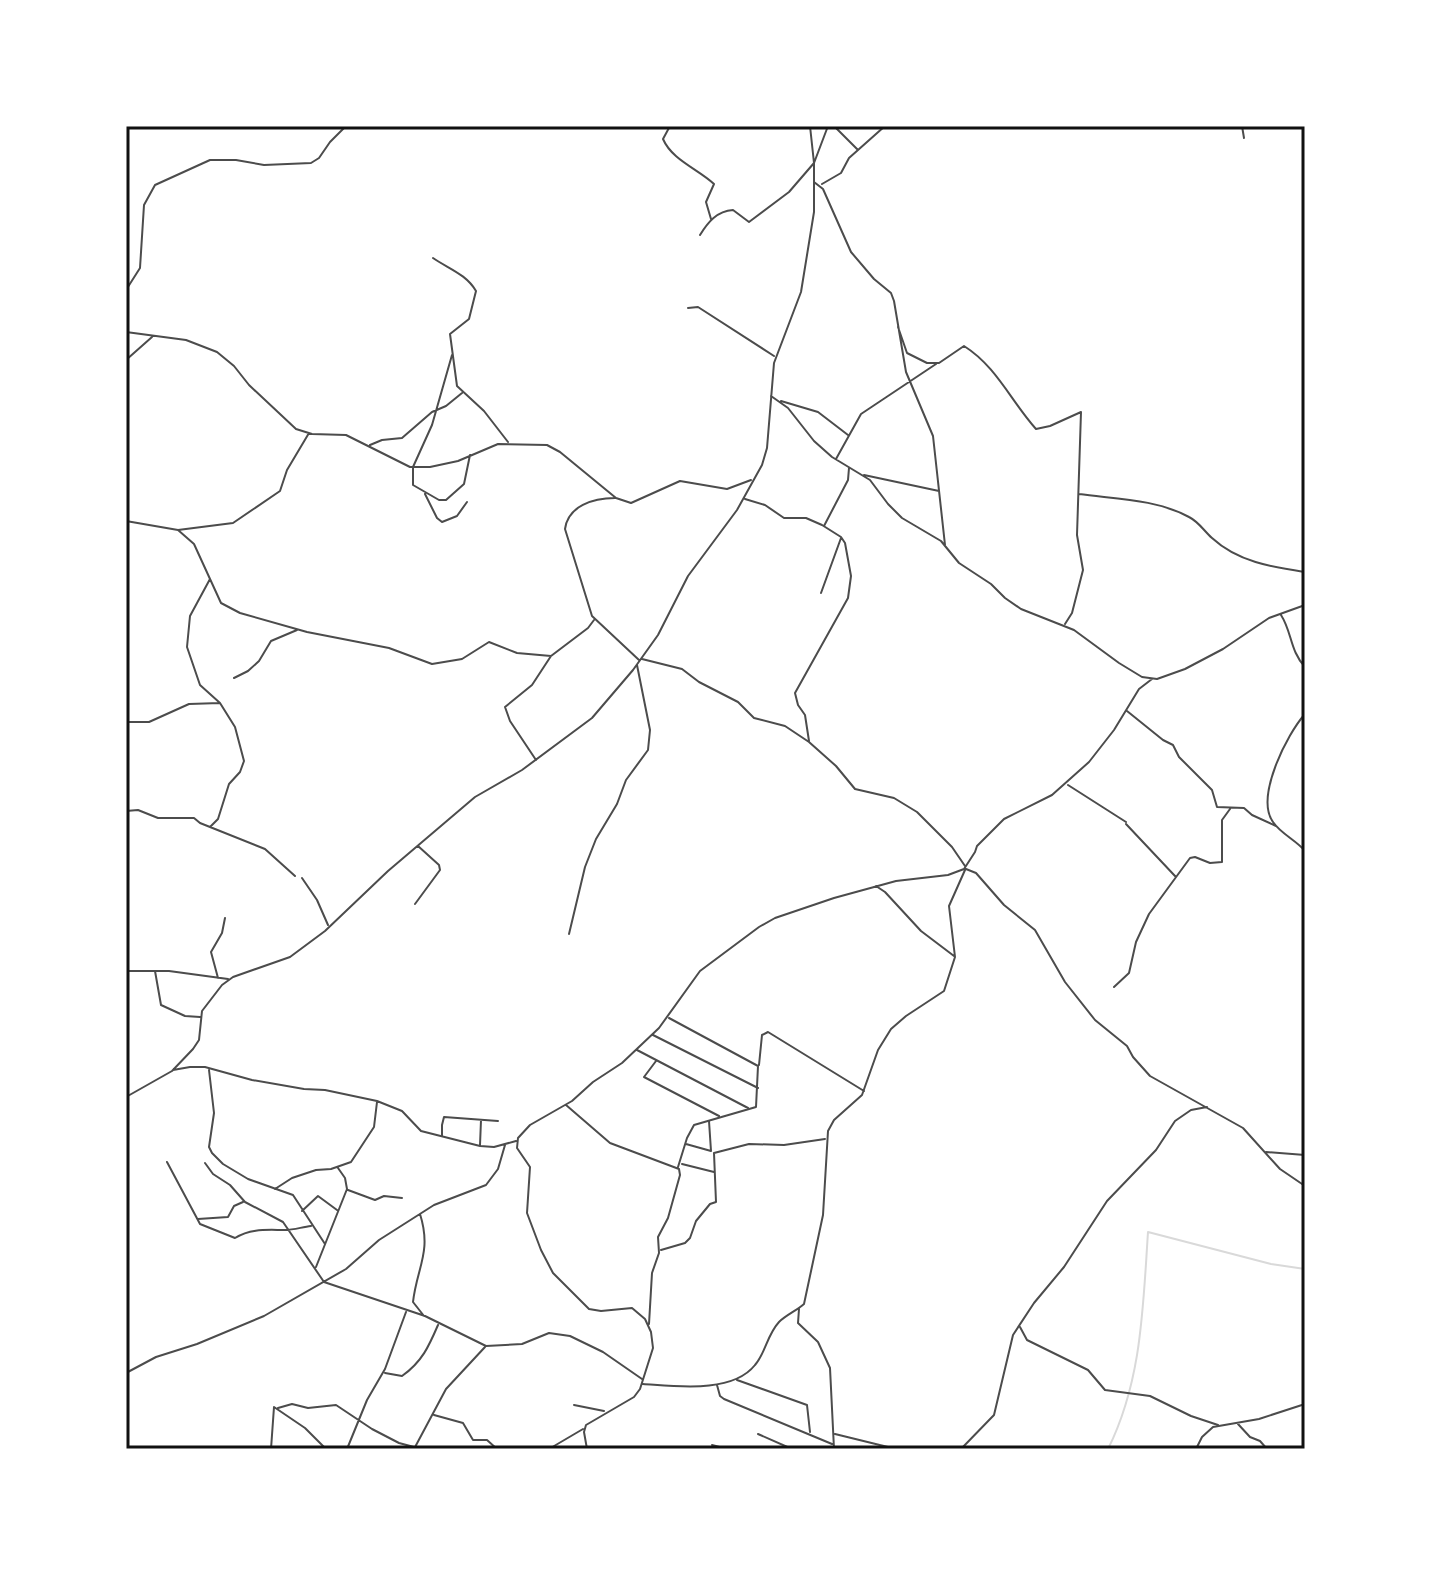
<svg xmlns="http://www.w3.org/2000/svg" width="1431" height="1575" font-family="Barlow,sans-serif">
<rect width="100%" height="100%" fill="#fff"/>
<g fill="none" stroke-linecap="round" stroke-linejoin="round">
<path stroke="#d9d9d9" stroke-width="2" d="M1108,1449C1142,1381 1143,1306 1148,1232L1271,1264L1305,1269"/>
<path stroke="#4c4c4c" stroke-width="2" d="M670,126L663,139C672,160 698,169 714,184L706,202L711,219
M834,126L857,149
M1242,126L1244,138
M814,182L823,189L851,252L874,279L891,293L894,301L906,372L933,436L945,545
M822,184L841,173L849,158L885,126
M700,235C708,222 717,211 733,210L749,222L789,192L814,163L810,126
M433,258C449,269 466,274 476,291L469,319L450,334L457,386L484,411L508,442
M126,290L140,268L144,205L155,185L210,160H236L264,165L311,163L319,158L330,142L346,126
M688,308L698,307L774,356
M898,327L907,353L927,363H939L964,346C996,366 1011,401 1036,429L1050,426L1081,412L1077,535L1083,570L1072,613L1065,624
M126,332L186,340L217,352L234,366L249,385L296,429L312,434L346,435L410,467H430L458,461L498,444L547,445L560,452L616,498L631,503L680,481L727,489L751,480
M452,355L432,425L413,467V485L439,500H446L464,484L470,455
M126,360L152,337
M771,396L788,408L814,441L832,457L870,480L888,504L902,518L941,541L959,563L991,584L1005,598L1021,609L1074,630L1119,663L1142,677L1157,679L1185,669L1223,649L1269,618L1305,605
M781,401L818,412L848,435
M370,445L382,440L402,438L432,412L446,406L462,393
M836,459L861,414L936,364
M864,475L939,491
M425,494L437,518L442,522L457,516L467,502
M1079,494C1115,499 1156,499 1189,517C1199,522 1204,531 1212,538C1238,562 1272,567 1305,572
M615,498C593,498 568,506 565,529L592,616L639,660
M745,499L765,505L784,518H806L822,525L841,537L845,543L851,576L848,598L795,693L798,705L805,715L809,741
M126,521L178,530L233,523L280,491L287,470L309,433
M824,526L848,480L849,468
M178,530L194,544L221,603L240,613L307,632L389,648L432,664L462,659L489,642L517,653L551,656
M821,593L841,538
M1281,615C1292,632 1290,651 1305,667
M642,659L682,669L699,682L738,702L754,718L785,726L809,742L836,766L855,789L894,798L917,812L952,847L965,866
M234,678L248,671L259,661L271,641L297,630
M1127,711L1163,740L1173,745L1179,757L1212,790L1217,807L1244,808L1252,815L1276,826
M1305,714C1287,734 1255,797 1273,822C1281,834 1296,840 1305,851
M126,722H149L189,704L220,703
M536,760L510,721L505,707L532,685L551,656L588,628L594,620
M1068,785L1126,822
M126,811L138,810L158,818H194L200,823L265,849L295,876
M1126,824L1175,876
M210,827L218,819L229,784L240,772L244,761L235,727L220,703L200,685L187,647L190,616L210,579
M966,869L976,873L1004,905L1035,930L1065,982L1095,1020L1127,1046L1133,1057L1150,1076L1243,1128L1280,1169L1305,1186
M302,878L317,900L328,925
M876,886L885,892L921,931L954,956
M415,904L440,870L439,865L418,846
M569,934L585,867L596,839L617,804L626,780L648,750L650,730L637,665
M126,971H169L228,979
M155,971L161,1005L185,1016L200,1017
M218,978L211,952L222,933L225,918
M1114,987L1129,973L1136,942L1149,914L1190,858L1195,857L1210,863L1222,862V820L1230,809
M669,1018L758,1066L756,1107L694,1125L687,1138L678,1167
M653,1035L758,1088
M637,1050L748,1108
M656,1061L644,1077L719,1116
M759,1065L762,1035L768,1032L864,1091
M173,1070L190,1067H205L252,1080L304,1089L325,1090L377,1101L402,1111L421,1131L480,1146L494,1147L516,1141
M209,1070L214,1113L209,1147L212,1153L223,1164L248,1179L293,1195L325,1244
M126,1097L172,1071L193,1049L199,1040L202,1011L222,985L233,977L290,957L325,931L388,871L475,797L522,770L592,718L633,670L658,635L688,576L737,510L762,465L767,448L774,363L801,292L814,212V163L828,126
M566,1105L610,1143L679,1169L680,1175L668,1218L658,1237L659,1253L652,1273L649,1324
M709,1121L711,1151
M442,1136V1125L444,1117L498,1121
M686,1144L711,1151
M480,1145L481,1120
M1266,1152L1305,1155
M167,1162L200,1224L235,1238C251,1228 267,1230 285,1230C294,1230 302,1227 311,1226
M205,1163L213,1174L230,1185L245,1202L283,1222L324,1282L425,1316L486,1346L522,1344L549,1333L570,1336L603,1352L642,1379
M682,1164L714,1172
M275,1189L292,1178L316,1170L331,1169L351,1162L374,1127L377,1102
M348,1190L375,1200L384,1196L402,1198
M302,1211L318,1196L337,1210
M420,1214C432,1252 417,1267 413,1302L424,1316
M198,1219L228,1217L234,1206L243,1202
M661,1250L685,1243L690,1238L696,1221L710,1204L716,1202L714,1153L749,1144L784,1145L825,1139
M316,1267L347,1189L345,1178L338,1168
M799,1309L798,1323L818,1342L830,1368L834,1449
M1020,1327L1027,1340L1088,1370L1105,1390L1150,1396L1191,1416L1218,1425
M126,1373L156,1357L197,1344L264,1316L346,1269L379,1240L434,1205L486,1185L498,1169L505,1145
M385,1373L402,1376C422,1362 429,1346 438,1325
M737,1380L807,1405L810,1432
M643,1384C675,1386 732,1394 755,1365C766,1352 767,1335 779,1322C786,1315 796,1311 804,1304L823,1215L828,1131L834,1120L862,1095L878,1050L891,1029L906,1016L944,991L955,957L949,906L965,870
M717,1385L720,1396L724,1399L832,1444
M574,1405L604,1411
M278,1408L292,1404L308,1408L336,1405L372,1429L399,1443L414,1447
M434,1415L463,1423L473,1440H487L497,1449
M1238,1424L1250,1437L1260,1441L1267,1449
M758,1434L792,1449
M835,1434L896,1449
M712,1445L727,1449
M271,1449L274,1407L305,1428L326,1449
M347,1449L367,1400L385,1369L406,1312
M414,1449L446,1389L485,1347
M549,1449L583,1429
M587,1449L584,1432L586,1425L634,1397L640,1389L653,1348L651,1332L645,1319L632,1308L601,1311L589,1309L553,1273L541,1250L527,1213L530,1167L517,1148L518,1138L530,1125L572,1101L593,1082L622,1063L659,1028L700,971L759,927L775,918L834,898L896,881L948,875L964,869L975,852L977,846L1004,819L1052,795L1089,762L1114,730L1139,689L1152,679
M961,1449L994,1415L1013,1335L1034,1303L1064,1267L1107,1201L1156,1150L1175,1121L1191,1110L1207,1107
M1196,1449L1202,1437L1213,1427L1259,1419L1305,1404"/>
</g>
<rect width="1431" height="1575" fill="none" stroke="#ffffff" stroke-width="256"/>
<rect x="128" y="128" width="1175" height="1319" fill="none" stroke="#111" stroke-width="3"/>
</svg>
